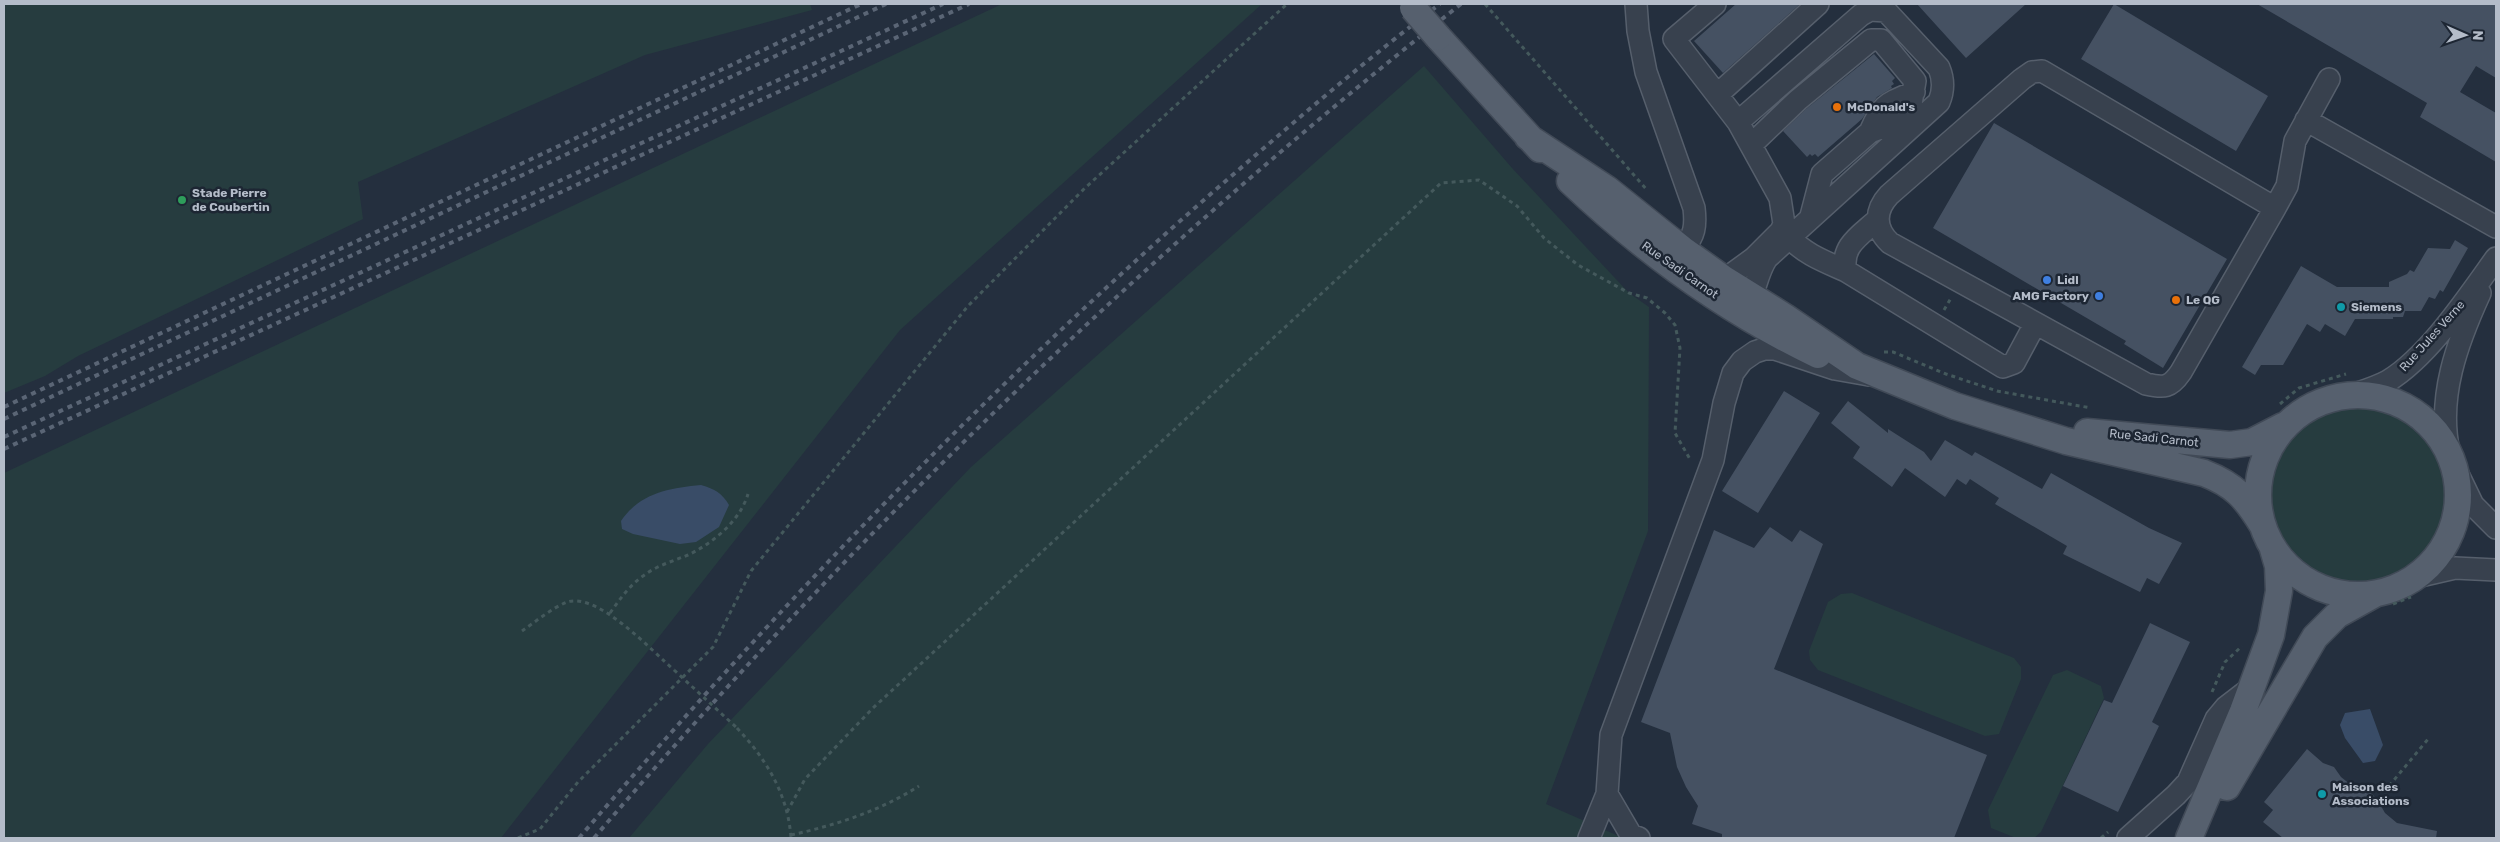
<svg xmlns="http://www.w3.org/2000/svg" width="2500" height="842" font-family="Rubik,sans-serif">
<rect width="100%" height="100%" fill="#242f3e"/>
<path fill="#263c3f" d="M4,4H810L812,10L645,55L358,182L363,219L78,356L45,376L4,393Z
M1002,4H1262L900,330L501,838H4V473Z
M1424,66L1512,168L1629,293L1649,307L1648,531L1546,804L1623,838H629L708,744L971,467Z
M2270 496a89 89 0 1 1 178 0a89 89 0 1 1-178 0Z
M1852,593L2014,658L2021,667V679L1999,734L1985,736L1818,670L1810,660L1809,651L1828,602L1841,594Z
M2067,670L2101,686L2104,698L2041,832L2034,838H2016L1991,828L1988,810L2053,675Z"/>
<path fill="#394c67" d="M701,485C715,489 722,493 729,505L719,527L696,542L680,544L633,534L622,529L621,521C640,493 669,488 701,485Z
M2370,709L2383,745L2375,761L2363,763L2345,738L2340,725L2345,713Z"/>
<path fill="#455162" d="M1736,4H1800L1723,73L1694,41Z
M1917,4H2026L1966,58Z
M2114,4L2268,96L2236,151L2081,59Z
M2257,4H2496V78L2476,66L2460,92L2496,113V162L2420,117L2427,103Z
M1874,54L1895,78L1892,81L1894,84L1891,86L1892,88L1877,97L1862,119L1818,157L1815,154L1812,156L1810,154L1807,157L1783,131L1806,109Z
M1994,123L2227,259L2163,368L2124,344L2126,341L1933,228Z
M2455,240L2468,248L2443,292L2440,290L2435,299L2429,297L2421,311H2405L2403,317H2393V319H2355L2345,336L2325,324L2320,332L2307,324L2283,365H2261L2255,375L2242,367L2301,266L2337,287H2389V282L2407,274L2410,270L2414,272L2428,248L2450,249Z
M1784,391L1820,413L1758,513L1722,491Z
M1848,401L1888,433V429L1924,452L1931,461L1945,440L1972,456L1975,452L2042,489L2051,473L2149,528L2182,543L2159,584L2147,578L2140,592L2063,554L2067,546L1995,504L1999,498L1970,479L1966,485L1957,479L1945,497L1905,468L1892,487L1853,458L1860,447L1831,423Z
M1770,527L1792,542L1800,530L1823,544L1774,669L1987,755L1954,838H1722V834L1692,824L1698,806L1686,787L1677,767L1670,733L1641,722L1714,530L1754,548Z
M2150,623L2190,642L2152,722L2159,726L2118,812L2063,786L2104,700L2112,703Z
M2307,749L2323,763L2334,767L2341,777L2351,785L2368,790L2377,799L2385,813L2397,823L2437,831L2436,838H2283L2263,822L2273,810L2264,802Z"/>
<g fill="none" stroke-linecap="round" stroke-linejoin="round">
<g stroke="#565f6c" stroke-width="24">
<path id="minor" d="M1636,4L1638,31L1646,72L1694,208C1696,225 1695,237 1682,249
M1715,4L1674,39L1738,122
M1717,95L1818,4
M2306,120L2496,227
M1870,132C1882,104 1886,104 1914,92
M1751,145L1798,100L1871,40H1881L1915,81L1911,104L1892,124L1870,132L1822,174L1811,216
M2275,208L2042,71L2032,72L2022,79L1889,195C1875,210 1874,228 1890,243L2146,384C2164,388 2170,388 2181,372L2275,208L2287,186L2295,141L2329,79
M1877,220C1861,235 1840,246 1846,271L2003,367L2014,363L2035,324
M1789,237C1804,254 1826,262 1846,271
M1718,293L1732,274L1754,258L1781,231L1784,224L1780,198L1738,122L1861,15L1870,10L1886,11L1939,68C1944,80 1944,90 1939,102L1767,258C1756,274 1756,293 1745,310
M2352,395C2364,391 2377,387 2388,381C2429,356 2468,297 2496,258
M2449,452C2437,397 2457,343 2480,293
M2456,470L2473,505L2496,528
M2416,577L2455,568L2496,570
M1589,838L1607,794
M1639,838L1631,835L1607,794L1611,735L1713,460L1724,403L1733,373L1742,361L1755,352L1764,349H1775L1835,369L1869,375
M2128,838L2176,795L2188,782L2216,719L2226,707L2252,687"/>
</g>
<g stroke="#414a57" stroke-width="29">
<path id="major" d="M1438,37L1540,149
M1528,137L1607,189L1682,249L1724,279L1785,317L1857,366L1955,406L2066,441L2204,473C2235,485 2246,498 2263,526
M1570,181C1643,250 1728,312 1818,355
M2258 495a100 100 0 1 1 200 0a100 100 0 1 1-200 0Z
M2087,432L2230,445L2252,442L2283,426
M2227,787L2315,637L2337,615L2373,595
M2189,838L2243,711L2271,635L2279,591L2278,566L2273,549"/>
</g>
<path stroke="#44595c" stroke-width="3" stroke-dasharray="4 4" stroke-linecap="butt" d="M1485,4L1647,190
M1944,310L1951,298
M1884,352H1893L1946,374L1997,391L2091,408
M2280,404L2299,388L2346,374
M2393,604L2411,597
M610,613C620,599 629,586 643,576C656,566 673,561 688,555C713,543 740,521 748,494
M522,631C535,622 552,608 567,602C598,592 652,651 674,670
M2212,692L2225,662L2242,646
M737,728C766,759 788,794 791,838
M2384,792L2429,738
M787,812L805,779L873,708L1441,183L1479,180L1517,206L1544,238L1578,265L1629,293L1647,298L1665,313L1675,325L1680,348L1675,433L1691,461
M791,835C836,825 880,811 919,786
M518,838L540,829L578,782L713,647L751,571L968,306L1085,188L1287,4
M2101,838L2108,832"/>
<use href="#minor" stroke="#38414e" stroke-width="21"/>
<use href="#major" stroke="#56606e" stroke-width="26"/>
<path stroke="#5a6575" stroke-width="4" stroke-dasharray="5 5" stroke-linecap="butt" d="M4,407L861,4
M4,419L886,4
M4,437L943,4
M4,449L969,4
M579,838C778,606 990,386 1221,185C1293,123 1364,61 1440,4
M594,838C857,531 1144,254 1461,4"/>
<g stroke="#414a57" stroke-width="29" stroke-linecap="butt">
<path id="major-bridge" d="M1413,8L1438,37"/>
</g>
<path stroke="#44595c" stroke-width="3" stroke-dasharray="4 4" stroke-linecap="butt" d="M674,670L737,728"/>
<use href="#major-bridge" stroke="#56606e" stroke-width="26"/>
</g>
<g fill="#e8710a" stroke="#1d2633" stroke-width="2">
<circle cx="1837" cy="107" r="5"/>
<circle cx="2176" cy="300" r="5"/>
</g>
<circle fill="#2e9e5b" stroke="#1d2633" stroke-width="2" cx="182" cy="200" r="5"/>
<g fill="#3f7fe0" stroke="#1d2633" stroke-width="2">
<circle cx="2047" cy="280" r="5"/>
<circle cx="2099" cy="296" r="5"/>
</g>
<g fill="#0f9aa8" stroke="#1d2633" stroke-width="2">
<circle cx="2341" cy="307" r="5"/>
<circle cx="2322" cy="794" r="5"/>
</g>
<g text-anchor="middle" stroke-width="5" stroke-linejoin="round" paint-order="stroke">
<g font-size="12" font-weight="bold" fill="#b4bcc9" stroke="#1d2633" text-anchor="start">
<text x="1847" y="111">McDonald's</text>
<text x="192" y="197">Stade Pierre<tspan x="192" dy="14">de Coubertin</tspan></text>
<text x="2057" y="284">Lidl</text>
<text x="2089" y="300" text-anchor="end">AMG Factory</text>
<text x="2186" y="304">Le QG</text>
<text x="2351" y="311">Siemens</text>
<text x="2332" y="791">Maison des<tspan x="2332" dy="14">Associations</tspan></text>
</g>
<g font-size="12" fill="#b4bcc9" stroke="#1d2633">
<text transform="translate(1680 270) rotate(35)" y="4">Rue Sadi Carnot</text>
<text transform="translate(2432 336) rotate(-48)" y="4">Rue Jules Verne</text>
<text transform="translate(2154 438) rotate(6)" y="4">Rue Sadi Carnot</text>
</g>
</g>
<rect width="2500" height="842" fill="none" stroke="#b4bcc9" stroke-width="10"/>
<g transform="translate(2465 35) rotate(92)" stroke="#1d2633" stroke-width="4" paint-order="stroke">
<path d="M0-4L9 19L0 12L-9 19Z" fill="#b4bcc9"/>
<text y="-8" font-size="14" font-weight="bold" text-anchor="middle" fill="#b4bcc9">N</text>
</g>
</svg>
